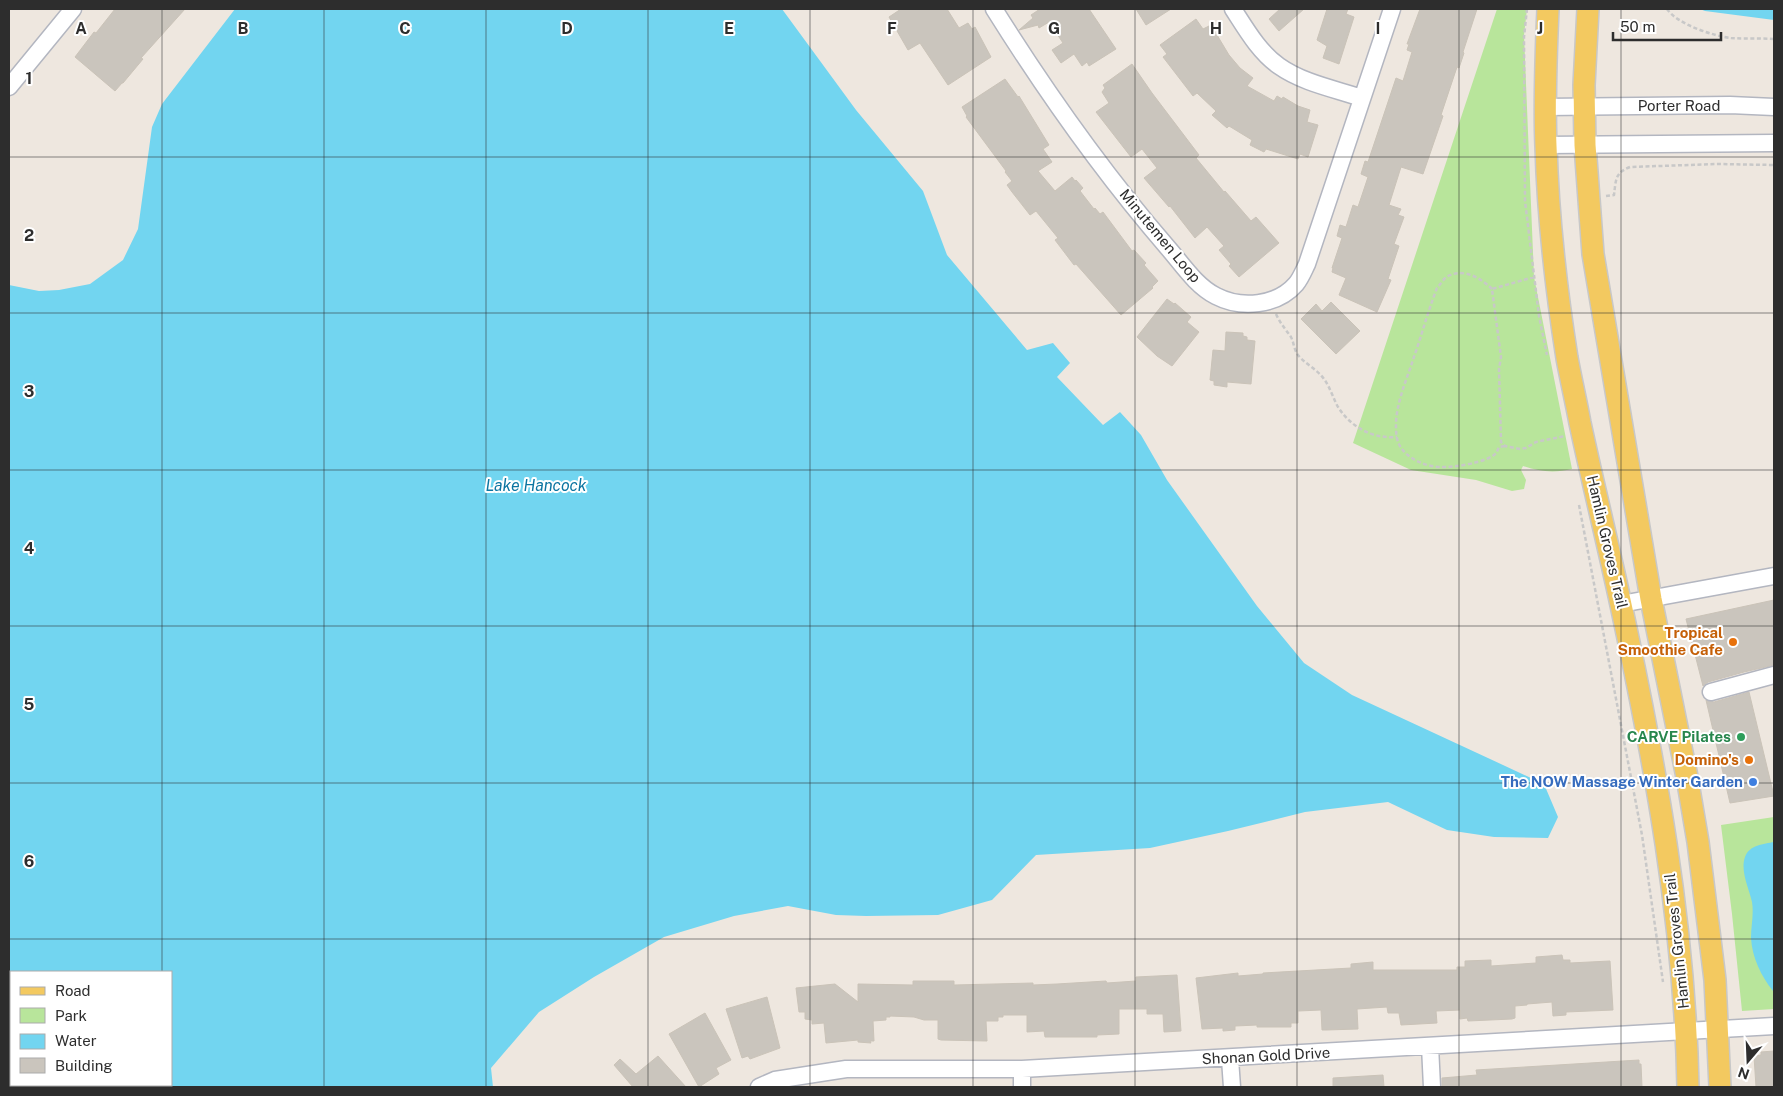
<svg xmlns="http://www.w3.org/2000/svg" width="1783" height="1096" font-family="'Public Sans',sans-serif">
<rect width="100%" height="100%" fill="#eee7df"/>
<path fill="#b8e59b" d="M1497,9H1527L1524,35L1534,277L1572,469C1555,473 1540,472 1523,466L1521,470L1526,480L1524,489L1512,491L1476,480L1411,470L1353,443Z
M1774,817V1009L1742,1011L1732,914L1721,825Z"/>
<path fill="#72d5f0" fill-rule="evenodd" d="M235,9H782L856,110L923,191L947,255L1027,350L1053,343L1070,363L1057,377L1103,425L1120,412L1141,435L1167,480L1257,606L1304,663L1352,695L1544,784L1558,817L1548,838L1494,837L1447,830L1388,802L1305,812L1228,831L1150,848L1036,855L992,900L938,915L866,916L836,915L788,906L734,916L664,937L594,977L539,1012L491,1068L493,1087H9V285L39,291L59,290L90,284L123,260L138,229L152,127L162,104ZM11,972H171V1085H11Z
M1700,9H1774V20L1705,11Z
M1774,842V991H1773C1761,976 1752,957 1751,938C1751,926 1754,914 1752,902C1749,888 1740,871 1745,857C1749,845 1764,844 1774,842Z"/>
<path fill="#cac5bd" stroke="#cac3b8" d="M115,9H185L141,58L143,59L123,83H122L115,91L75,57L94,32L96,33Z
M901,9H947L959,28L968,23L972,29L975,27L991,57L948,85L920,43L908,50L889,17Z
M1040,9H1089L1116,49L1089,66L1087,62L1082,66L1074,54L1061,63L1052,50L1063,43L1049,22L1039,28L1038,25L1019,30L1033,18L1031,15Z
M1136,9H1171L1146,25Z
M1280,9H1304L1279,31L1269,19Z
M1327,9H1348L1346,14L1354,17L1339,64L1323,58L1327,46L1317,40Z
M1420,9H1477L1463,52L1464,53L1459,68L1457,67L1441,115L1443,116L1423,174L1401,167L1389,205L1401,209L1398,215L1404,217L1394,244L1399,246L1388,279L1391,280L1377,312L1339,295L1346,278L1332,272L1333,268H1332L1342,238L1337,236L1340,225L1346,227L1353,205L1358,207L1368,177L1361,174L1365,161L1368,162L1396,78L1403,81L1412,52L1407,50L1409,44H1407Z
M1196,19L1203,29L1211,25L1229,55L1240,68L1253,78L1247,86L1274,101L1277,96L1282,99L1283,97L1298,106L1310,110L1307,122L1318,125L1308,157L1300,154L1298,159L1266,149L1264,152L1250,145L1252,140L1229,126L1227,128L1212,115L1216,111L1197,93L1193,96L1163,57L1167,54L1160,45Z
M1132,64L1152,93L1199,155L1196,158L1224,192L1225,191L1251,221L1256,217L1279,243L1239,277L1229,266L1231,264L1219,250L1224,246L1207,227L1195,238L1170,206L1169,207L1144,178L1157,168L1142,149L1131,157L1096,112L1109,103L1102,92L1105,88L1103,85Z
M1005,79L1018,97L1019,96L1049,145L1043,149L1052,162L1038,171L1055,191L1072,177L1075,181L1076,180L1083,188L1080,191L1094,209L1095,208L1100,214L1103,212L1132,251L1134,250L1146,263L1144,265L1158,281L1152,287L1153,288L1121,315L1076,264L1074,265L1055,240L1058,238L1036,211L1030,215L1012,192L1007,185L1012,181L1005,172L1006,171L966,117L967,116L962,107Z
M1167,299L1174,304L1175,303L1191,317L1187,322L1199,332L1172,366L1157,356L1137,337Z
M1331,302L1360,331L1336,354L1301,319L1316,304L1322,311Z
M1226,332L1243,333V336L1247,337V340L1255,341L1251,384L1227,382V387L1214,385V381L1210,380L1213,350L1225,351Z
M1774,600V665L1744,672L1708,682L1703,686L1686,619Z
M1749,692L1774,796L1730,803L1706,700L1714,702Z
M1562,955L1563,960H1570V963L1610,961L1613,1010L1566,1012V1015L1553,1016L1552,1002L1527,1004V1005L1515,1006V1018L1512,1019L1468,1021L1467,1018L1460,1019V1010L1436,1011L1437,1023L1401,1025L1399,1013H1388L1387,1007L1357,1009L1358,1029L1326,1030H1322L1321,1010L1298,1011V1023H1291V1027H1257V1025L1235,1026V1030L1223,1031V1028L1202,1029L1196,978L1238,973V976L1263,974V973L1351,968V964L1373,962V970H1457V967H1465V961L1491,960V966L1536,963V957Z
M1177,975L1181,1031L1164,1032L1163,1014H1147V1009H1119V1034L1097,1035V1037H1045L1044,1031L1027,1032V1015H1003V1017H998V1021H986L987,1041L941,1040L938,1039V1020H924L914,1017L890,1016V1017H886V1020L873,1021L874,1041H870L871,1043L858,1042V1040L826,1043L824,1023L812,1024V1020L805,1019V1012H799L796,988L835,984L858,1002V984L913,985V981H954V985L1033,983V985L1057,984L1106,981L1107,983L1136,981V977Z
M767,997L780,1048L750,1059L748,1056L742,1058L726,1009Z
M705,1013L731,1060L716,1068L719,1074L699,1087L669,1034Z
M1774,1051V1087H1756L1754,1056L1761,1055V1052Z
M658,1056L686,1087H633L614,1065L620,1059L636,1074Z
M1639,1060V1064H1641L1642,1087H1442V1078L1477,1075L1476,1070Z
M1383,1075L1384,1087H1333V1078Z"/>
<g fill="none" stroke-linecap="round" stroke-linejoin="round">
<g stroke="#b3b6c0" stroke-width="19">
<path id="minor" d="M994,9C1046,92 1104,174 1168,248C1182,264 1196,286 1216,296C1241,309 1277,306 1296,284C1301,278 1304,270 1307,264L1392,9
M1233,9C1246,29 1259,52 1279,66C1303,83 1335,89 1362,98
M9,87L73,9
M1545,107L1730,105L1774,107
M1546,145L1774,143
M1621,604L1774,576
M1711,692L1774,675
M1430,1046L1432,1087
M1230,1059L1232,1087
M1022,1069V1087
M759,1087L775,1080L846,1069H1022L1774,1026"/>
</g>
<g stroke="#c8c8c8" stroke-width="24">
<path id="major" d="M1548,9C1546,54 1544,100 1546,146C1548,217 1556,288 1567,358C1571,380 1576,401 1580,423C1593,484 1608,544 1621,605C1655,763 1685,925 1688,1087
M1588,9L1584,85L1585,145L1593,254L1651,599L1687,777L1698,842L1715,980L1720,1087"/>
</g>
<path stroke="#c8c8c8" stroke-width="2.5" stroke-dasharray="4 2.5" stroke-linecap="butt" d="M1527,9L1524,37L1525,201L1539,316L1547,355
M1667,9C1677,24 1713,36 1731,38C1745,39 1760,38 1774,39
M1606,196L1614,195C1616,179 1615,173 1630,167L1718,164L1774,165
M1534,277L1492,289L1501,357L1499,369L1501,442L1505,446L1520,449L1526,448L1536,442L1565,436
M1492,289C1481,278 1464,268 1448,276C1444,278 1440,285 1437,288C1428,311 1422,334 1414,357C1406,382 1392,411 1397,438C1400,456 1424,467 1441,467C1453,468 1489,462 1496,453C1497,452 1498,449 1499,447L1505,446
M1276,314C1280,323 1286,330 1291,337C1294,343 1294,350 1298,355C1305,364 1317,369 1324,379C1330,387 1333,398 1338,407C1351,427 1372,439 1397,437
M1579,505L1642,835L1663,982"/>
<use href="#minor" stroke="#fff" stroke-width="16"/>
<use href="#major" stroke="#f3c960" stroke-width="21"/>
</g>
<path fill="none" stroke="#2d2d2d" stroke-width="1" stroke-opacity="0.55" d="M162,9V972M324,9V1087M486,9V1087M648,9V1087M810,9V1087M973,9V1087M1135,9V1087M1297,9V1087M1459,9V1087M1621,9V1087M9,157H1774M9,313H1774M9,470H1774M9,626H1774M9,783H1774M9,939H1774M162,1085V1087"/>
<g fill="#e8710a" stroke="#fff" stroke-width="2">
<circle cx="1733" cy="642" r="5"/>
<circle cx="1749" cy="760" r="5"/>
</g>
<circle fill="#2e9e5b" stroke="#fff" stroke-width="2" cx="1741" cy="737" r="5"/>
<circle fill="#3f7fe0" stroke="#fff" stroke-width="2" cx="1753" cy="782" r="5"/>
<g text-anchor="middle" stroke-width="4" stroke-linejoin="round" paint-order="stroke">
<g font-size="15" fill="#2d2d2d" stroke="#fff">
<text x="1679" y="111">Porter Road</text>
<text transform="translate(1160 236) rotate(50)" y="5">Minutemen Loop</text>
<text transform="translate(1607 542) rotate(77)" y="5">Hamlin Groves Trail</text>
<text transform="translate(1677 941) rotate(-96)" y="5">Hamlin Groves Trail</text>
<text transform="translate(1266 1056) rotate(-3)" y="5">Shonan Gold Drive</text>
</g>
<g font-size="15" font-weight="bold" fill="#c56008" stroke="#fff" text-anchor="end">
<text x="1723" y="638">Tropical<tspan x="1723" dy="17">Smoothie Cafe</tspan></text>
<text x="1739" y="765">Domino's</text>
</g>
<g font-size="15" font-weight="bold" fill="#27864d" stroke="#fff" text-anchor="end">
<text x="1731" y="742">CARVE Pilates</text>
</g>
<g font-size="15" font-weight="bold" fill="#366cbe" stroke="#fff" text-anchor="end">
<text x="1743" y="787">The NOW Massage Winter Garden</text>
</g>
<g font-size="16" font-style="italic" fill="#0c75a1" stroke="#fff">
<text x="536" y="491">Lake Hancock</text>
</g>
</g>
<g font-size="16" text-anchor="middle" font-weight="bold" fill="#2d2d2d" stroke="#fff" stroke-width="4" stroke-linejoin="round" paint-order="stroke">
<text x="81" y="34">A</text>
<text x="243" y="34">B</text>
<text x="405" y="34">C</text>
<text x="567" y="34">D</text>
<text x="729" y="34">E</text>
<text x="892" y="34">F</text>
<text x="1054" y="34">G</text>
<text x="1216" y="34">H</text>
<text x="1378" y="34">I</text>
<text x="1540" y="34">J</text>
<text x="29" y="84">1</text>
<text x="29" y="241">2</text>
<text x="29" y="397">3</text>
<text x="29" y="554">4</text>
<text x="29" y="710">5</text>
<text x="29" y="867">6</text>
</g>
<rect width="1783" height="1096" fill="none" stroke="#2d2d2d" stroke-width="20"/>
<rect x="10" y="971" width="162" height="115" fill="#ffffff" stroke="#ababab"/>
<rect x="20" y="987" width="25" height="8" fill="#f3c960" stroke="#ababab"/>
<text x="55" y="996" font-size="15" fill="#2d2d2d">Road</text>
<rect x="20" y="1008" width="25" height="15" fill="#b8e59b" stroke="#ababab"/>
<text x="55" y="1021" font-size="15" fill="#2d2d2d">Park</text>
<rect x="20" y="1034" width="25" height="15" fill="#72d5f0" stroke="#ababab"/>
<text x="55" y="1046" font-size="15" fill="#2d2d2d">Water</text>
<rect x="20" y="1058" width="25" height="15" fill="#cac5bd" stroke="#ababab"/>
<text x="55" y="1071" font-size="15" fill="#2d2d2d">Building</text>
<g transform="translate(1748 1061) rotate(199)" stroke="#ffffff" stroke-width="4" paint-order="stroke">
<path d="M0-4L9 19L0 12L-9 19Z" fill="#2d2d2d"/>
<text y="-8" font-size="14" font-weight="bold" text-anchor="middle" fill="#2d2d2d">N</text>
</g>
<path d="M1613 32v8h108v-8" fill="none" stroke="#2d2d2d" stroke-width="2.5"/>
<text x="1620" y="32" font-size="15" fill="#2d2d2d" stroke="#ffffff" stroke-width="4" paint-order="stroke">50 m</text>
</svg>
